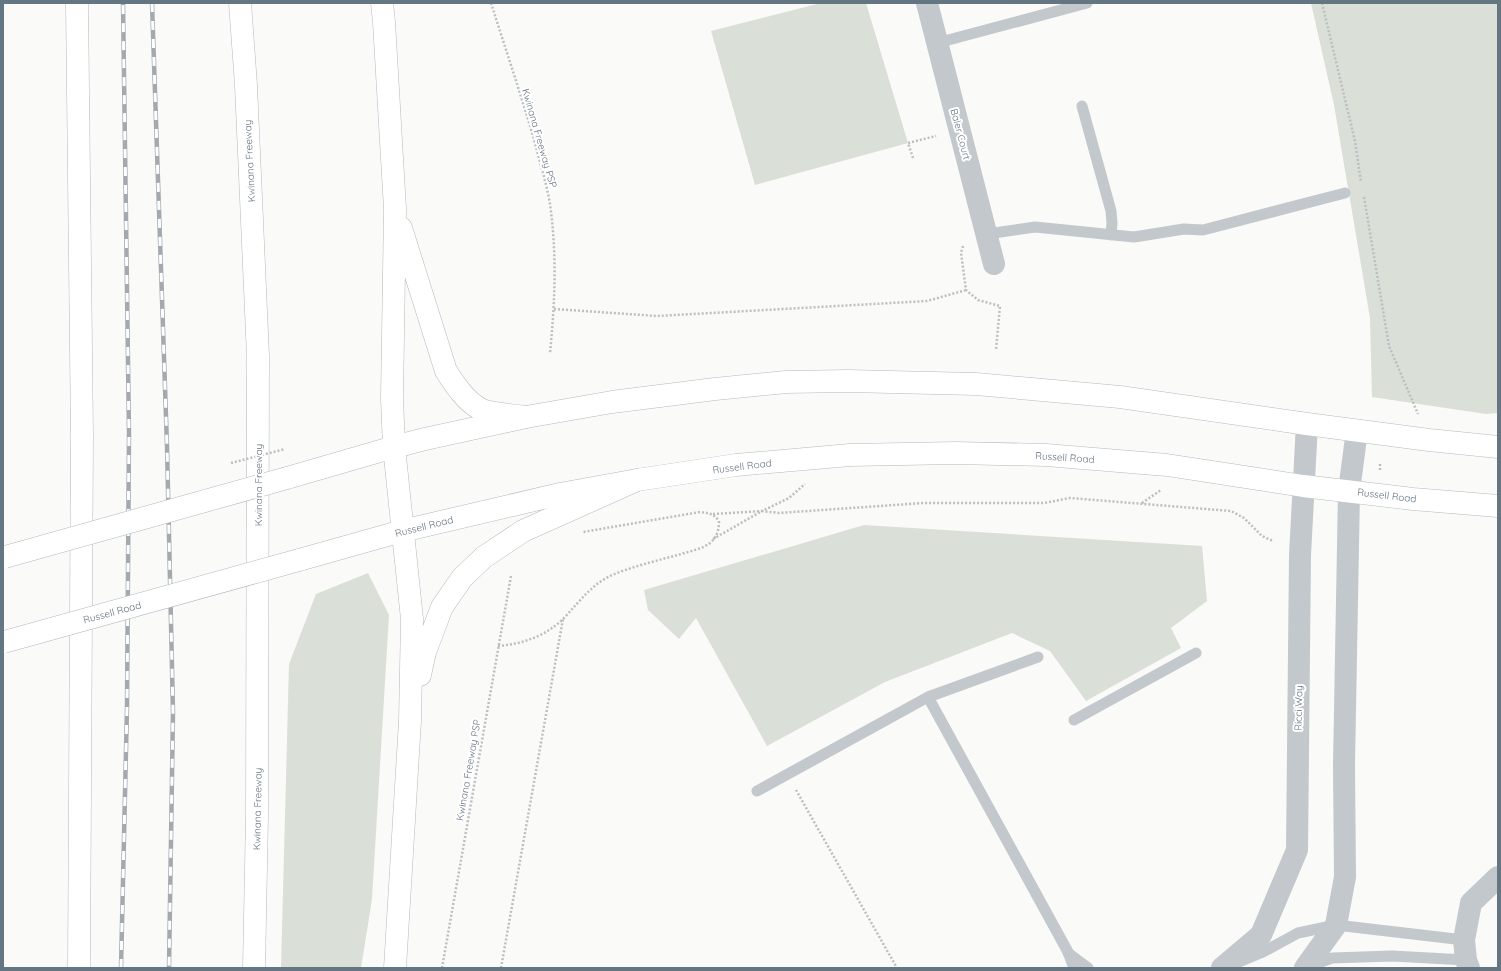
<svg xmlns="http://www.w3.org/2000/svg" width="1501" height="971" font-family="Quicksand,sans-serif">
<rect width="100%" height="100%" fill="#fafaf8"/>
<path fill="#dadfd7" d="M821,3H866L908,143L755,185L711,31Z
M1311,3H1498V413L1486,414L1372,397L1370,318L1334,105Z
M864,525L1202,546L1207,601L1171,628L1181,648L1086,701L1050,651L1012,633L885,682L767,746L696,618L679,639L648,610L644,590Z
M368,573L389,615L372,899L361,968H281L289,664L316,594Z"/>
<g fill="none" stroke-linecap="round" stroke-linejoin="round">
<g stroke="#b3babf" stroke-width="23">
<path id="secondary" d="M287,478L394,447
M299,560L402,531"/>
</g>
<g stroke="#b5babe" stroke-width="23">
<path id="primary" d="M394,447L425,439L526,417L612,402L715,389L786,382L848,381L976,384L1120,397L1307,424L1429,440L1498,447
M402,531L560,494L637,480L736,465L850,455L956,453L1046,455L1167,465L1303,486L1413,499L1498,506"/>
</g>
<g stroke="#b4b9bd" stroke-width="23">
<path id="motorway" d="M77,3L82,436L79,968
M240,3L246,85L258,356L257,816L254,968
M382,3L384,22L395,209L392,399L394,447L412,619L410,721L395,968
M401,228L446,371C455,385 466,402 482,410C490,413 517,416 526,417
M420,675L425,652L442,607L462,578L484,557L523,531L637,480"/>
</g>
<path stroke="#bbbfc2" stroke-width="2.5" stroke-dasharray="2 2" stroke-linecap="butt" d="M491,3C505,47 520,92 533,136C539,159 546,181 550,204C557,254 555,303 550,353
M1322,3L1355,141L1361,182
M913,158L908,143L936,136
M1364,197L1389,346L1418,414
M963,246L961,253L966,290L978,300L1000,306L996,350
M554,309L657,316L927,301L966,290
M1380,470V463
M1142,503L1161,490
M713,514L762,511L789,498L805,484
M713,539L762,511L779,513L923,503H1044L1070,498L1231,511L1244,518L1262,536L1273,541
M498,646C523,644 546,636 564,618C581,600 593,582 617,573C638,565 660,560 681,554C691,551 702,549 710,543C717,537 719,530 719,521C714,514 709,513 700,512L583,532
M796,790L897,968
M442,968L511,576
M501,968L563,619"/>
<path stroke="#c3c8cc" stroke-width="11" d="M937,43L1087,3
M1082,106L1111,211L1112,223L1111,235
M987,234L1035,227L1134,237L1184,229L1203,230L1345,193
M928,697L1068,952L1074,968
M1074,720L1196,653
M757,791L928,697L1038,657
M1068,953L1088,968
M1239,962L1263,952L1298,933L1336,925L1464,940
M1310,966L1332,958L1392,956L1466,960"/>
<path stroke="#c3c8cc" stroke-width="22" d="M927,3L994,264
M1222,968L1261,935L1297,850L1300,555L1307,424
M1305,968L1336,925L1345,877L1344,765L1349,491L1357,430
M1469,968L1466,960L1464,940L1471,903L1498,877"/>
<use href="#secondary" stroke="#fff" stroke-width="22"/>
<use href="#primary" stroke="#fff" stroke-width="22"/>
<use href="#motorway" stroke="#fff" stroke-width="22"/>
<g stroke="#a2aab0" stroke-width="4.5">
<path id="rail" d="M152,3L167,446L173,712L169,968
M121,968L127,707L129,433L123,3"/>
</g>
<use href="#rail" stroke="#fff" stroke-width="3" stroke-dasharray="9" stroke-linecap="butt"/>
<g stroke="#b3babf" stroke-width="23" stroke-linecap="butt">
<path id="secondary-bridge" d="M5,557L287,478
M4,642L299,560"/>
</g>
<path stroke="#bbbfc2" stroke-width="2.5" stroke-dasharray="2 2" stroke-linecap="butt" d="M231,463L285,449"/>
<use href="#secondary-bridge" stroke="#fff" stroke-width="22"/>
</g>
<g text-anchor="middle" stroke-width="4" stroke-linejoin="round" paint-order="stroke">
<g font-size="10" fill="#657683" stroke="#fff">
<text transform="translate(961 134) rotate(75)" y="4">Baler Court</text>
<text transform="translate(540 138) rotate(74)" y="4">Kwinana Freeway PSP</text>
<text transform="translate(249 161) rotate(-93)" y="4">Kwinana Freeway</text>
<text transform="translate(1065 457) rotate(4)" y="4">Russell Road</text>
<text transform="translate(742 466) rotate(-7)" y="4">Russell Road</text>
<text transform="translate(258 485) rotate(-90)" y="4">Kwinana Freeway</text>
<text transform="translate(1387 495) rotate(7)" y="4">Russell Road</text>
<text transform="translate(424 526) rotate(-14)" y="4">Russell Road</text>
<text transform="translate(112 612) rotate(-15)" y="4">Russell Road</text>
<text transform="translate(1298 708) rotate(-89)" y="4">Ricci Way</text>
<text transform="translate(468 770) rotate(-80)" y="4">Kwinana Freeway PSP</text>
<text transform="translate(257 809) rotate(-89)" y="4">Kwinana Freeway</text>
</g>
</g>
<rect width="1501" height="971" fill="none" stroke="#657683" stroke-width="8"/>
</svg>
